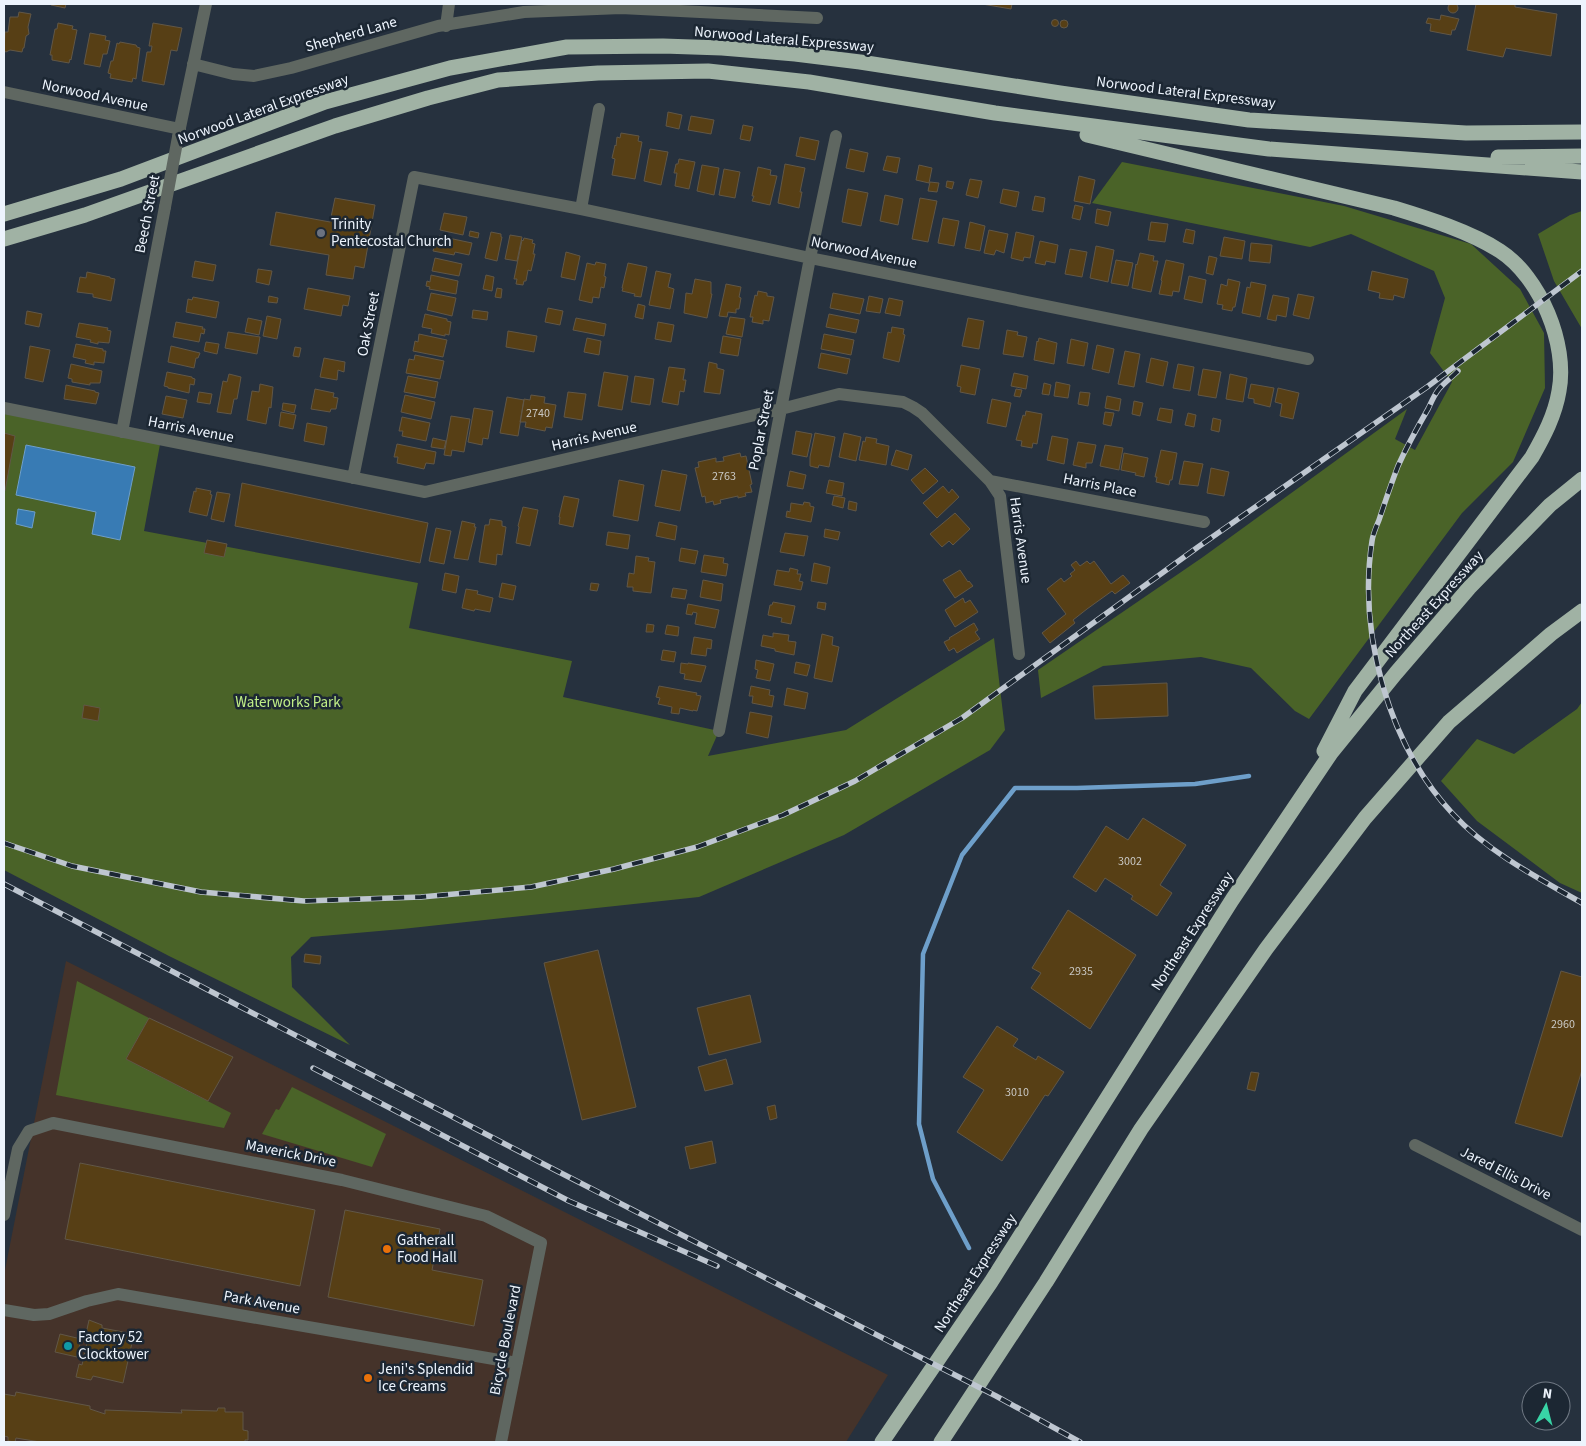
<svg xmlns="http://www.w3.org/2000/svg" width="1586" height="1446" font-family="'Source Sans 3',sans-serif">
<rect width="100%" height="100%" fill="#26313e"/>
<path fill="#45332a" d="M66,961L136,996L888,1375L846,1442H4V1275Z"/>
<path fill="#4a6328" d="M1122,162L1344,206L1471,244L1520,289L1544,333L1545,388L1513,462L1462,513L1309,719L1295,711L1251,668L1201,657L1103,666L1041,698L1038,670L1203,557L1407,409L1395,439L1415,450L1452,382L1430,353L1445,298L1434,271L1351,234L1310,247L1092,203Z
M1582,211V329L1554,281L1538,234L1570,215Z
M4,408L161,439L144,531L418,583L409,628L572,661L563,697L719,731L708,756L846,730L994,638L1005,730L990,750L844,835L699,897L402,929L311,937L291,957L292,987L350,1045L169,956L4,870Z
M1582,702V893L1560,883L1477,821L1441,781L1477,739L1514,754L1577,709Z
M77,981L149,1018L126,1059L231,1113L224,1128L56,1095Z
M292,1087L386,1134L372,1167L262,1134L276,1109L279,1110Z"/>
<path fill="#387bb4" stroke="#6e9fca" d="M26,445L135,467L120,540L92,534L96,512L16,495Z
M18,509L35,512L32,528L16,524Z"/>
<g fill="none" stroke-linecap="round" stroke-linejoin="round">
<path stroke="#6e9fca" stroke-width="4.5" d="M969,1248L933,1179L919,1124L923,954L962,855L1015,788H1077L1195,784L1249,776"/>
</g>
<path fill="#573f15" stroke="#615747" d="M1448 8a5 5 0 1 1 10 0a5 5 0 1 1-10 0Z
M51,4H66L65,8L51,5Z
M982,4H1012L1011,9Z
M1476,4H1515V7L1557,14L1551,56L1506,48L1503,57L1467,50Z
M19,12L31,14L28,27L29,34L26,36L24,48H23L22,52L10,50L6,52L4,51L5,32H8L10,17H18Z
M1441,15L1459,19L1455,30H1452L1451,35L1430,31L1431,24L1426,23L1428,18L1440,20Z
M1051.5 23a3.5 3.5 0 1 1 7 0a3.5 3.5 0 1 1-7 0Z
M1060 24a4 4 0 1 1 8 0a4 4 0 1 1-8 0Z
M58,23L73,26L72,29L77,30L71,60L70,59L69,63L52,60V55H50L55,29H57Z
M153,23L182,28L177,51L171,50L164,85L142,81L147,52H151L152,46H149Z
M90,33L106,36L105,40L110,41L107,54H103L100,67L84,64Z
M120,42L136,45L137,47L140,48L136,79L133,78L132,82L110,78L111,74L108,73L111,61H113L117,43L119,44Z
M668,112L682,115L679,129L666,126Z
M691,116L714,120L711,134L688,130Z
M743,125L753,127L750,141L740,139Z
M621,133L639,136L638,141L642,142L635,179L612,175L615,159L612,158L615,145L616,146L617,137L620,138Z
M800,137L819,141L815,160L796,156Z
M650,149L668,152L661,185L644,181Z
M850,149L868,153L864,172L846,168Z
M887,156L900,158L897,173L883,170Z
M679,159L695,162L689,189L675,186L677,173H674L676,164H678Z
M785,164L805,168L800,192H802L799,208L778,203Z
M702,165L719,168L714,195L697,191Z
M919,165L932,168L929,183L916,180Z
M758,167L771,170L770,175L777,176L770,205L752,201L754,196H752Z
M724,169L740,172L735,198L719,195Z
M1079,176L1095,180L1090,204L1074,201Z
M970,179L982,181L978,198L966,195Z
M947,181L954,182L952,189L946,187Z
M930,182L939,183L937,192L928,191Z
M848,189L868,193L861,226L842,222Z
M1003,189L1019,192L1016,207L1000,203Z
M885,195L903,199L898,225L880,221Z
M1035,196L1045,198L1043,212L1032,210Z
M335,198L375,205L364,268L355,266L353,279L326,275L329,255L270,245L276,212L330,222Z
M920,198L937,201L928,242L912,239Z
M1075,205L1083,207L1080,220L1072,218Z
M1097,209L1111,212L1108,226L1095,223Z
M444,213L467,217L463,235L440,230Z
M943,218L959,221L954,246L938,243Z
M970,222L985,226L980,251L965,248Z
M1151,222L1168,224L1165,242L1148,240Z
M1186,229L1195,231L1193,244L1183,242Z
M989,230L1008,234L1004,253L996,250L994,255L984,253Z
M470,231L479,233L478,238L469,236Z
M491,232L501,234V237H502L497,261L485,258Z
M1016,232L1034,236L1030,258L1024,257L1023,261L1011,258Z
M510,235L522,237L517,261L505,259Z
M439,236L472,243L469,255L455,252L454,255L433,251L435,244H437Z
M1224,237L1245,241L1242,259L1220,256Z
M524,238L533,240L532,243L535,244L533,254H535L531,271L528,270L526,281H524L523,285L516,284L517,279H514L522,240L523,241Z
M1040,241L1058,245L1055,263L1046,261L1045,265L1035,263Z
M1251,243L1272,245L1270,263L1249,261Z
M1096,246L1114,250L1108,282L1090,278Z
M1070,249L1087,252L1082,277L1065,274Z
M566,252L580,256L575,280L561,277Z
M1140,253L1154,256L1153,261H1158L1151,292L1132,288L1136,264L1137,265Z
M1209,256L1217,258L1213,275L1206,273Z
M435,258L462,264L459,276L432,271Z
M1116,260L1133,263L1128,286L1111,283Z
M1166,260L1184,264L1179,292L1173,291L1172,296L1159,294L1162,281L1161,280Z
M195,261L216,265L213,281L192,277Z
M596,262L606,264L604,276L606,277L604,288L601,287L599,298L593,297L592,303L579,300L587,263L595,265Z
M628,263L647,267L641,297L634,296L635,294L622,291L623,288H622Z
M258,269L272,271L269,285L256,282Z
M656,271L671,274L668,287L674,289L670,309L649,305Z
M1372,271L1408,279L1404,298L1394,295L1393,300L1379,298L1380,293L1368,290Z
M87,272L110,277V278L115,279L111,301L93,297V294L77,292L80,277L86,278Z
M431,275L458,281L456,294L429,289L430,287L426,286L427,281L430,282Z
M486,275L494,277L492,291L483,289Z
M1189,276L1206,280L1202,303L1184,299Z
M695,279L711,282V294H712L707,318L684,313L686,293L692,294Z
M1228,279L1240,282L1235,307H1233L1232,311L1222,309L1223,305L1217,304L1221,284L1227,286Z
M1251,282L1266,285L1260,317L1242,313L1247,287L1250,288Z
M726,284L741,287L739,297L741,298L739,309H736V313L728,312L727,317L719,316Z
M308,288L350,296L348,306L343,305L341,316L304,309Z
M497,288L502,289L501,298L495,297Z
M758,291L767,293V296L774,297L769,321L763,320V324L752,322L753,317H750L755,295L757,296Z
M431,293L456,298L452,316L427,310Z
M833,293L864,299L860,314L830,308Z
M1298,294L1314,297L1309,319L1293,315Z
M1273,295L1289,298L1286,317L1277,315L1276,321L1267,319Z
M269,296L278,298L277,303L268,302Z
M869,296L883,299L880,313L866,311Z
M193,297L219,302L216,318L186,312L188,299L192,300Z
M889,298L903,301L900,316L885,313Z
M638,304L645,306L643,319L635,317Z
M548,308L563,311L560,325L545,322Z
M473,310L488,312L487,320L472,318Z
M27,311L42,314L39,327L25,324Z
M425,314L447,319V321L451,322L449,335L445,334V336L431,333L432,329L422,327Z
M829,314L859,320L856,333L826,327Z
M267,316L281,319L277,339L263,336Z
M730,317L745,319L742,337L726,334Z
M248,318L262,321L259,335L245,332Z
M576,318L606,324L604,336L573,330Z
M968,318L984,321L979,349L962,346Z
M176,322L203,327L202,329H205L204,334L201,333L199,342L173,337Z
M658,322L674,325L671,342L655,339Z
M79,323L108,328L107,330L111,331L109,343L98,342V344L90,342L91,340L76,337Z
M892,327L904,329L903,334L905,335L899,362L883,358L888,332L891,333Z
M1007,330L1018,332L1017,335L1027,337L1023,357L1003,354Z
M508,331L537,336L534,352L506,347Z
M228,332L260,337L257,354L225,348Z
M419,334L447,340L443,357L413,351L415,341L418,342Z
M824,334L854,340L851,355L821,349Z
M723,336L741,339L738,356L720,353Z
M587,338L601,341L599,355L584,352Z
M1039,338L1057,343L1054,364L1034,360L1037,341L1038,342Z
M1071,339L1088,343L1084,366L1067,363Z
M206,342L219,344L217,354L204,351Z
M76,344L103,349V351H106L104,363L94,362V365L85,363L86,360L73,357Z
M1097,345L1114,349L1109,373L1092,369Z
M30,346L50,350L43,382L25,378Z
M171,346L200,353L198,358H196L194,368L168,362Z
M295,347L301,348L299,357L293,356Z
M1125,351L1140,354L1134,387L1118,384Z
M821,353L850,359L847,374L818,368Z
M415,355L444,361L440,379L406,373L409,359L414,360Z
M324,358L345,362L344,372L338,370L337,380L320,377Z
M1151,358L1168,362L1163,386L1146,382Z
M709,362L717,364V368L724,370L720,394L704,392Z
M71,364L102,371L100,383H90V385L72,382V379L68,378Z
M1178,364L1194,367L1190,391L1173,388Z
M961,365L980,369L975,395L960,392L961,387L957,386Z
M669,367L685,369L683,380H686L684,392L680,391L678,405L662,402Z
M1203,369L1221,372L1216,398L1198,395Z
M167,372L192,377V378L195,379L194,385L190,384L189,393L168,388V387L164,386Z
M604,372L628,376L622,410L598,406Z
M1014,373L1028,376L1026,389L1011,386Z
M229,374L241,377L237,399H234L231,414L217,412L223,381L227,382Z
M1230,374L1247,378L1243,402L1226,399Z
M408,376L438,382L435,398L404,392Z
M635,376L654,379L650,405L631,402Z
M1056,382L1070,385L1068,398L1054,396Z
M1044,383L1051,385L1049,395L1042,394Z
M260,384L273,387L271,408L269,407L266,424L247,420L252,391L259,392Z
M1251,384L1274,388L1270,407L1254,403V399L1248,398Z
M66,385L95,391V392L99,393L96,404L64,399Z
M1278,388L1299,393L1293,419L1280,416L1282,404L1275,402Z
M315,389L334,393L333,397L338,398L336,409H331L330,412L311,409Z
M1016,389L1022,390L1020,397L1014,396Z
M199,392L212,394L210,404L197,402Z
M568,392L586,394L582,420L564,417Z
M1080,392L1090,393L1088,406L1078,404Z
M405,395L435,402L431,419L401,412Z
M531,395L545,397L544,403L556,405L552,428L546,427L545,431L525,427L526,422H520L524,399L530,400Z
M166,396L187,400L183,418L162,414Z
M1107,396L1121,399L1119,411L1105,408Z
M507,397L524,400L518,436L500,433Z
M992,399L1011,403L1006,427L987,423Z
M1134,401L1143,403L1140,416L1132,414Z
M283,403L296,405L294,413L282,410Z
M474,408L493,411L488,439L483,438L482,445L468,442Z
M1160,408L1173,410L1171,423L1157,420Z
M1026,411L1042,414L1037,444L1033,443L1032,448L1021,446L1022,441L1016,440L1023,415L1025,416Z
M281,412L296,415L293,429L279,426Z
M1105,412L1114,413L1111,426L1103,424Z
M1188,413L1196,415L1194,427L1185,425Z
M451,416L470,419L464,452L452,450L451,456L444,455Z
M402,417L430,423L426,441L402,436L403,431H399Z
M1213,418L1221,420L1219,432L1211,430Z
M307,423L327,427L324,445L304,441Z
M796,431L812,434L807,457L792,454Z
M4,433L15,436L5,491H4Z
M815,433L835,437L829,467L819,465L818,468L810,466V457Z
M844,433L861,437L856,461L839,457Z
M1052,436L1068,439L1064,464L1047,460Z
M866,437L877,439L876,443L889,446L886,465L859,460L863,441L865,442Z
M433,438L446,441L444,449L431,447Z
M1078,442L1096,445L1092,463H1086V468L1073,465Z
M397,444L436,452L434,464L426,463L424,469L397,463L398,457H394Z
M1105,445L1123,448L1119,470L1100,466Z
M896,450L912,455L908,470L891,465Z
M1161,450L1177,453L1172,480H1170L1169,485L1156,482L1157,477H1155Z
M740,453L741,457L746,456L752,484L750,485L752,492L745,493L746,496L738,498V496L720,500L721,503L714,505L713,501L706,503L705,496L702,497L695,468L699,467L698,462L716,458V462L724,461L723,457Z
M1124,453L1148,458L1144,477L1135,475L1136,473L1121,470Z
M1184,461L1203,464L1198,486L1179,484Z
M925,468L938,481L923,494L911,480Z
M1211,468L1229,472L1224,496L1207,493Z
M662,470L687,475L680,511L655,506Z
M790,471L806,475L803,489L787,486Z
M619,480L644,485L638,521L613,516Z
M829,480L844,483L842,496L826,493Z
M242,483L428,523L420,563L235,526Z
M943,486L949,493L952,489L959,497L937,518L923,503Z
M196,488L211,491L210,494L212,495L207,516L189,512L194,491L196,492Z
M217,492L230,494L224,522L211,519Z
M564,496L579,499L573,527L559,524L560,517H559Z
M834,496L845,498L843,508L832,505Z
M849,501L857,503L856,511L848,509Z
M804,502L810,503V506L814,507L811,522L786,517L787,511L790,512L791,503L803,505Z
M523,507L538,510L530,546L516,543L519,527L518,526Z
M955,513L970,529L953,545L949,541L942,547L930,534Z
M490,519L502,521V526L506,527L502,555L497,554L496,565L479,562L485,525H489Z
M462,521L475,524L474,527H476L468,560L454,558Z
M659,522L677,526L675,540L656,536Z
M436,528L451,531L444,564L429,561Z
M825,529L840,532L838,540L824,537Z
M608,532L630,535L628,549L606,545Z
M785,533L808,536L804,556L780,552Z
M207,540L227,544L224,557L204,553Z
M681,548L698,551L695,564L679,561Z
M704,555L724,558L723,563L728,564L726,576L701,572Z
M636,556L649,558L648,561L655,562L651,593L633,591V587H627L629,573L634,574Z
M1076,561L1080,566L1087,561L1090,564L1094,561L1111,584L1123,575L1130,583L1115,594L1112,591L1087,609L1073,620L1075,623L1050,643L1042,633L1066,614L1047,589L1061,578L1064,582L1072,576L1070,574L1075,570L1071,565Z
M814,563L830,567L827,584L811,581Z
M790,568L798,570L797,574H801L799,581L803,582L801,590L774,585L777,570L789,572Z
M960,570L968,582L969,581L973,586L955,598L943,580Z
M445,573L459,576L456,593L442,590Z
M703,580L723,584L721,601L700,597Z
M502,583L516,586L513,600L499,597Z
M591,583L599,584L597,591L590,590Z
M673,588L687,590L685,599L671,597Z
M466,589L478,591L477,594L493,598L490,612L475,609L474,611L462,608Z
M963,598L965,603L970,600L978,612L955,627L945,610Z
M773,602L795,606L791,624L781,622L782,618L768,615L770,605H772Z
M818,602L826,603L825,610L817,608Z
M688,604L719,610L715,628L695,624L697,613L693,612L692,615L686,614Z
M974,623L978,630L975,632L980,639L957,653L954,648L949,651L944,642L950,639L949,638Z
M647,624L654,625L653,632H646Z
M667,625L679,627L678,636L665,634Z
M773,633L789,635L788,641L796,642L794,655L775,651V649L761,646L763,635L773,637Z
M822,634L833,637L832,645L839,647L832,682L814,678Z
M694,637L712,640L711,649L707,648L706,656L691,654Z
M663,650L676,652L674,662L661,660Z
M756,660L774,664L770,681L756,678L758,670L755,669Z
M796,662L810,665L807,676L794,673Z
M681,663L688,664V663L706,666L701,682L684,679L685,674L680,673Z
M1167,683L1168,716L1095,719L1093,686Z
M659,686L697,693L696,695L701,696L697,711L693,710V711L680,708L679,714L671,713L672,707L658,704L660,698L656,697Z
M751,686L770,690L769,695L774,696L772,707L752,703L753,696H749Z
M787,688L808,693L805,709L784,705Z
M84,705L100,708L98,721L82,718Z
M750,712L772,716L768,738L746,733Z
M1143,818L1186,845L1160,885L1172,893L1157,916L1131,899L1133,896L1105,878L1096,892L1073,877L1106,826L1128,840Z
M1068,910L1136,955L1090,1029L1031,988L1041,973L1032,968Z
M598,950L636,1107L582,1120L544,963Z
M305,954L321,956L320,964L304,962Z
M1561,971L1582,977V1070L1562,1137L1515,1123Z
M750,995L761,1042L709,1055L697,1008Z
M149,1018L233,1057L208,1101L126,1059Z
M997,1026L1018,1039L1013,1046L1036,1060L1038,1056L1064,1072L1048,1096L1045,1095L1002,1161L957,1132L984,1090L963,1077Z
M726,1059L733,1084L705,1091L698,1067Z
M1251,1072L1259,1073L1255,1091L1247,1089Z
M775,1105L777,1118L770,1120L767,1107Z
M712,1141L716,1163L690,1169L685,1147Z
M80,1163L315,1210L300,1286L65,1239Z
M345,1210L440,1229L432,1270L483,1280L474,1326L328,1297Z
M89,1320L102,1325V1328L134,1334L123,1383L93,1376L91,1380L76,1377L79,1364L82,1365L89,1334H86Z
M60,1334L81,1339L77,1357L55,1352Z
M16,1392L90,1406V1409L105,1414V1410L182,1413L181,1410L217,1411L218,1408H225V1412H243V1430L248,1431V1440H245V1442H40L16,1438L15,1442L8,1441V1437L4,1436V1394L15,1396Z"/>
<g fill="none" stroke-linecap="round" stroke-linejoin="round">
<path stroke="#5f6761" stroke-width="12" d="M446,26L449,4
M193,64L233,74L254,76L291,68L438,26L524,12L621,8L817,18
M4,92L180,129
M178,137L206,4
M581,209L599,109
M4,408L425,492L781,409L839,394L903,402L913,407L922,413L990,481L1000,496L1019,654
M122,432L165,207
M353,478L414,177L581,209L810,258L1308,359
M990,481L1204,522
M719,731L810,258L836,136
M1415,1145L1582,1230
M4,1215L18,1149L29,1131L53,1123L342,1180L486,1216L541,1243L501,1442
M4,1310L34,1315L49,1314L87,1301L118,1294L517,1363"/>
<path stroke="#a0b2a4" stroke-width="15" d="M1087,135L1394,208C1427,218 1471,232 1500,251C1540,277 1568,344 1559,391C1555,415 1544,436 1532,457L1355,691L1324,751
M1498,157L1582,156
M4,214L121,179L325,102L450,68L567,47L663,46L722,48L795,54L860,62L1060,93L1249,120L1466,133L1582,132
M4,239L85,215L335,126L428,98L498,80L598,73L708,71L809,82L995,113L1269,149L1582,172
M882,1442L991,1282L1232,900L1331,753L1396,673L1469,588L1550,505L1582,479
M941,1442L1046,1282L1141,1129L1266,949L1365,818L1449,722L1551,634L1582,611"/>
<g stroke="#bec6d0" stroke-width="5.5">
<path id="rail" d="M1458,371C1452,377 1444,383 1439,389C1434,395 1431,403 1428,409C1417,428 1407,446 1398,466C1391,484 1385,502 1379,520C1376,527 1373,534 1372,541C1358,633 1388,744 1452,813C1488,852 1536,877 1582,903
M4,843L72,866L201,892L304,901L421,897L531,887L614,869L697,847L783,815L855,781L962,718L1198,547L1427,387L1582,271
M4,884L557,1171L996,1396L1080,1442
M313,1068L569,1201L717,1266"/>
</g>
<use href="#rail" stroke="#1c2733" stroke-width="4" stroke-dasharray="11" stroke-linecap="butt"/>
<path stroke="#5f6761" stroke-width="12" d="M165,207L178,137"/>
</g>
<circle fill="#6b7280" stroke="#1c2733" stroke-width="2" cx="321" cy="233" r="5"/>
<g fill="#e8710a" stroke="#1c2733" stroke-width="2">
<circle cx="387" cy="1249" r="5"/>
<circle cx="368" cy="1378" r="5"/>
</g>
<circle fill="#0f9aa8" stroke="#1c2733" stroke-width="2" cx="68" cy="1346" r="5"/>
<g text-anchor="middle" stroke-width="5" stroke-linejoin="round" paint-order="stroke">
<g font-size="12" fill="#c8c7c3">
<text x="538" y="417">2740</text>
<text x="724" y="480">2763</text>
<text x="1130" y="865">3002</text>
<text x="1081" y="975">2935</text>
<text x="1563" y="1028">2960</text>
<text x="1017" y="1096">3010</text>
</g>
<g font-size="15" fill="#edf4fd" stroke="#1c2733">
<text transform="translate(351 34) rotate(-16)" y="5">Shepherd Lane</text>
<text transform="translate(784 39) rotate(5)" y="5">Norwood Lateral Expressway</text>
<text transform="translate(1186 92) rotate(7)" y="5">Norwood Lateral Expressway</text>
<text transform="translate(95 95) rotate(12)" y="5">Norwood Avenue</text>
<text transform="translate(263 109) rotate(-20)" y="5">Norwood Lateral Expressway</text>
<text transform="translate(147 214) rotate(-79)" y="5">Beech Street</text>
<text transform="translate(864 252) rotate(12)" y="5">Norwood Avenue</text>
<text transform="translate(368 324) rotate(-79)" y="5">Oak Street</text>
<text transform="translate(191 429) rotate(11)" y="5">Harris Avenue</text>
<text transform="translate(761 430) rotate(-79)" y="5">Poplar Street</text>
<text transform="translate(594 436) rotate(-13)" y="5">Harris Avenue</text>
<text transform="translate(1100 485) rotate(11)" y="5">Harris Place</text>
<text transform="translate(1021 540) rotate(82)" y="5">Harris Avenue</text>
<text transform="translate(1434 604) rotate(-48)" y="5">Northeast Expressway</text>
<text transform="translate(1192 931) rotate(-57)" y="5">Northeast Expressway</text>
<text transform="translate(291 1153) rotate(11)" y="5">Maverick Drive</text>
<text transform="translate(1506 1173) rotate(27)" y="5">Jared Ellis Drive</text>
<text transform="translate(975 1273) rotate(-57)" y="5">Northeast Expressway</text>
<text transform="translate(262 1302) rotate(10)" y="5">Park Avenue</text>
<text transform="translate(505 1340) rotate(-79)" y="5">Bicycle Boulevard</text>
</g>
<g font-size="15" fill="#edf4fd" stroke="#1c2733" text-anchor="start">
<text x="331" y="229">Trinity<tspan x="331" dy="17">Pentecostal Church</tspan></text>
<text x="397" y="1245">Gatherall<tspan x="397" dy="17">Food Hall</tspan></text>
<text x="78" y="1342">Factory 52<tspan x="78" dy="17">Clocktower</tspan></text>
<text x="378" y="1374">Jeni's Splendid<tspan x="378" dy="17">Ice Creams</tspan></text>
</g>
<g font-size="15" fill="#c0ee87" stroke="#1c2733">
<text x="288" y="707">Waterworks Park</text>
</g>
</g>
<rect width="1586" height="1446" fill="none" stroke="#edf4fd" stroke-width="10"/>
<g transform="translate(1546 1406) rotate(7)"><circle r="24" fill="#1c2733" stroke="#707984"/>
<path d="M0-4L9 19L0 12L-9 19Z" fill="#38d4a6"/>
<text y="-8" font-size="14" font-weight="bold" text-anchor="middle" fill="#edf4fd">N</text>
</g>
</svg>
